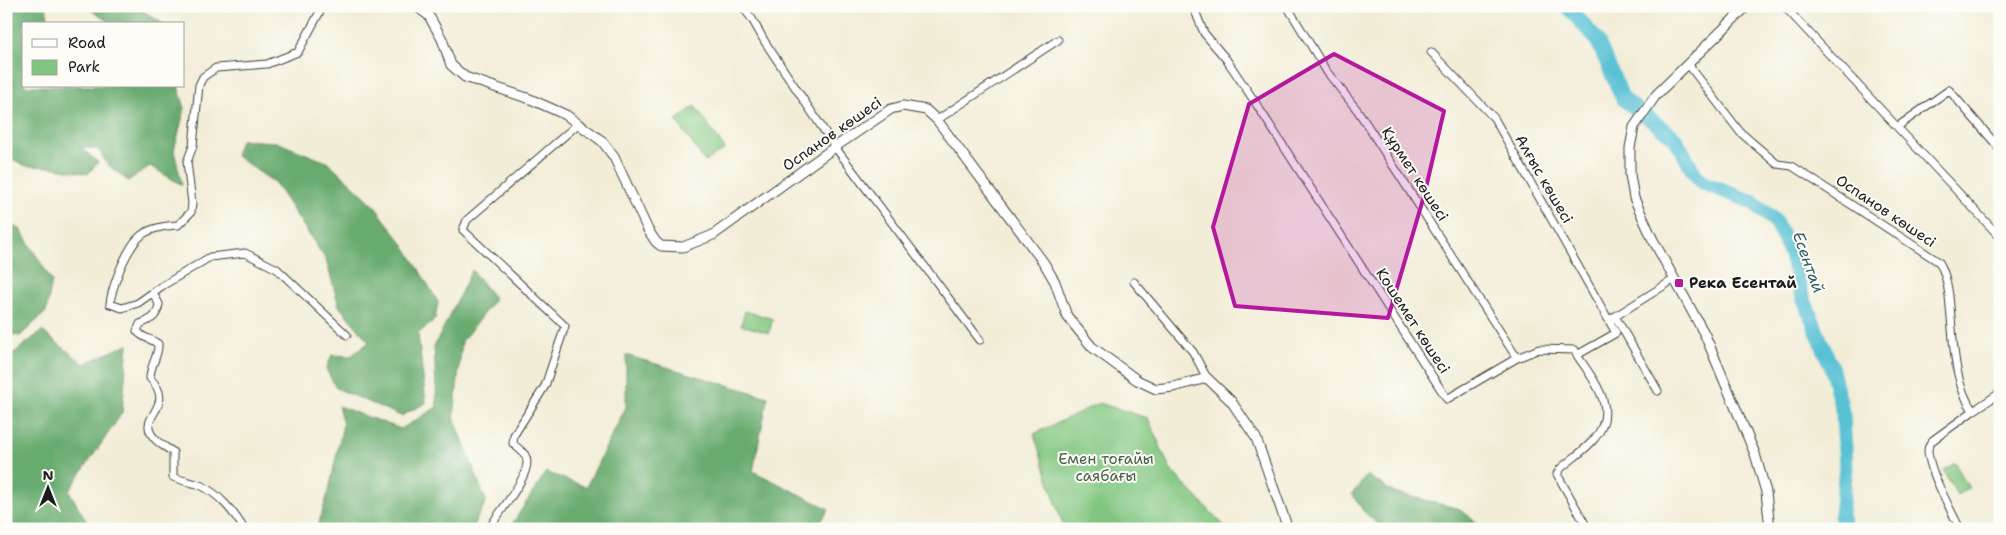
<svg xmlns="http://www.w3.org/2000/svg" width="2006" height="535" font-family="'Shantell Sans',sans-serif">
<rect width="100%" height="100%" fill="#fdfcf7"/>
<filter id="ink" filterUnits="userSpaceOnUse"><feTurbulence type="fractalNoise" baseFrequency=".02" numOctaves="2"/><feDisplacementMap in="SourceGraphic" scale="10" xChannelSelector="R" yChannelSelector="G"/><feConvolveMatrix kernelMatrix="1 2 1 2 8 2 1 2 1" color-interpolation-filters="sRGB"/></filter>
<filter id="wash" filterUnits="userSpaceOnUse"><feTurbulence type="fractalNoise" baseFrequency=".0096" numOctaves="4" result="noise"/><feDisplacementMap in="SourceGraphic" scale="20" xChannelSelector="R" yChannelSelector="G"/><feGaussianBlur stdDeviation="1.12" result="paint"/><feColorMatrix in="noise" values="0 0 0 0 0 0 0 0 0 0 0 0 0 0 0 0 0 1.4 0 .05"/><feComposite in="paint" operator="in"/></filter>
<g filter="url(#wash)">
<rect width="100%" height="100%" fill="#f2edd7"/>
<path fill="#81c680" stroke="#4e714e" d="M695,106L725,149L705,162L676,120Z
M745,311L773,319L769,333L741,325Z
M1099,403L1148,418L1170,469L1227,529H1064L1034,434Z
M1955,463L1969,488L1957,495L1943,470Z"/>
<path fill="#68ab6e" stroke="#426445" d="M6,6H46L49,24H24V86H178L185,108L174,150L182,185L150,166L128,181L108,165L98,149L80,147L98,162L88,174L51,167L26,166L6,156Z
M84,6H135L164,24H113Z
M241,140L276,142L329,163L373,204L408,251L438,302L435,319L418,334L426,403L401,416L336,388L326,369L332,355L351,356L369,342L339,306L326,260L275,183L235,155Z
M6,223L20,229L52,281L46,312L20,336L7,334L6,332Z
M472,270L495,299L462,341L454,417L486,501L472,529H317L329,490L343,424L338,406L401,429L437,407L434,347Z
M42,331L84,364L128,344L122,413L69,491L91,529H6V359Z
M626,355L768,397L753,471L829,509L816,529H509L546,472L586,487L626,407Z
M1367,475L1393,492L1460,509L1485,529H1384L1364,512L1352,494Z"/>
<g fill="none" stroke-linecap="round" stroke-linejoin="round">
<path stroke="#58c1d4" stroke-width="15" d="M1567,6L1597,40L1623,99L1675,138L1695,174L1703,183L1753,202L1775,221L1790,252L1801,292L1831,366L1843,414L1846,468L1841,515L1845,529"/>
</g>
</g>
<g filter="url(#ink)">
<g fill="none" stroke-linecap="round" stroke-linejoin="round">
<g stroke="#3c3b38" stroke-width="9">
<path id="minor" d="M323,6L298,52L267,64L216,68L203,77L199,85L193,146L187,162L192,203L191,212L178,225C143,227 135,236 121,267C116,280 111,291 110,304L122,308L138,303L162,286L210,257L245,253L277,269L347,335
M742,6L752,19L765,42L835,147L980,340
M1193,6L1204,33L1226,59L1253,99L1447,399L1517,358L1539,349L1575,350L1577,355L1616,333L1494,118L1431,52
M1287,6L1327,72L1358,111L1517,358
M1784,6L2000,237
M1688,64L1740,132L1777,164L1792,166L1939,262C1947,275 1949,292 1950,307C1954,342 1953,382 1973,411L1933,440C1930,443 1928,446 1928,451C1929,471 1951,510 1960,529
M937,120L1058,40
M1897,127L1949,90L2000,149
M1134,282L1193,352L1207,378
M153,293L159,304C157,317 152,319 140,324L137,331C143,339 151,338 158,344C159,356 150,365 150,378C179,409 132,416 156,440C161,445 167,448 173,452V477C182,481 191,482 200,485C218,493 234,512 244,529
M1615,316L1658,391
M1611,319L1673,280
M1577,355C1594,381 1619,409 1595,438C1586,450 1571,459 1560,469L1557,474L1588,529
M1973,411L2000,393
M489,529C498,512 536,471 525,455C522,451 517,447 513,444L514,435L545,386L565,326L463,230L467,220L578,124"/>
</g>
<g stroke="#3c3b38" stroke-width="11">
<path id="tertiary" d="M416,6L429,16L442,39L451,65L465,77L530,99L566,115L602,141L614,157L648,230L656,242L661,246L683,247L713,235L835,147L891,109L903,106L926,110L937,120L1044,263L1055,282L1067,316L1092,347L1137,380L1156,389L1173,387L1207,378L1231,401L1256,438L1288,529
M1747,6L1656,95L1634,127L1630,148V175L1634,198L1652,238L1705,335L1755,454L1766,492L1770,529"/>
</g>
<use href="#minor" stroke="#fff" stroke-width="7"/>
<use href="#tertiary" stroke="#fff" stroke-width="9"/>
</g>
</g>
<path fill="#b5179e" fill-opacity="0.2" stroke="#b5179e" stroke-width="4" stroke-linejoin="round" d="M1334,54L1444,111L1424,196L1388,318L1235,306L1213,227L1249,104Z"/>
<rect fill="#b5179e" stroke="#fdfcf7" stroke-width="2" x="1674" y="278" width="10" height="10" rx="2.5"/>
<g text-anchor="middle" stroke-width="4" stroke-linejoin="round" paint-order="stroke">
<g font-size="15" fill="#1c1c1c" stroke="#fdfcf7">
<text transform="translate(832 134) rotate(-35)" y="5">Оспанов көшесі</text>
<text transform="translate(1415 174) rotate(57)" y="5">Құрмет көшесі</text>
<text transform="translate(1544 179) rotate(60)" y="5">Алғыс көшесі</text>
<text transform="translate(1886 211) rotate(34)" y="5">Оспанов көшесі</text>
<text transform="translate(1413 321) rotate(57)" y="5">Кошемет көшесі</text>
</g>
<g font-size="15" font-weight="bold" fill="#1c1c1c" stroke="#fdfcf7" text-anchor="start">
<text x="1689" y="288">Река Есентай</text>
</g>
<g font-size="15" fill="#446044" stroke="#fdfcf7">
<text x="1106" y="464">Емен тоғайы<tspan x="1106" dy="17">саябағы</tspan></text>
</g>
<g font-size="16" font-style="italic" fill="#345e66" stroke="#fdfcf7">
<text transform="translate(1809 262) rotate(70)" y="6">Есентай</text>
</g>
</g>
<rect width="2006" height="535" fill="none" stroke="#fdfcf7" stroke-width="25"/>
<rect x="22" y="22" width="162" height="65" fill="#fdfcf7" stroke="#a3a29f"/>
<rect x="32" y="39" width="25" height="8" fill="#ffffff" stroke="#a3a29f"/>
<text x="68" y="48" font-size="15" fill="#1c1c1c">Road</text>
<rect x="32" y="60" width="25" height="15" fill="#81c680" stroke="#a3a29f"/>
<text x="68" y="72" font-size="15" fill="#1c1c1c">Park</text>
<g transform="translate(48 488)" stroke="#fdfcf7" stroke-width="4" paint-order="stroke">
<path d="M0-4L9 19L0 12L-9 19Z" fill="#1c1c1c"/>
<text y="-8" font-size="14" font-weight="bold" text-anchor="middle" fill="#1c1c1c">N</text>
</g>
</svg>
